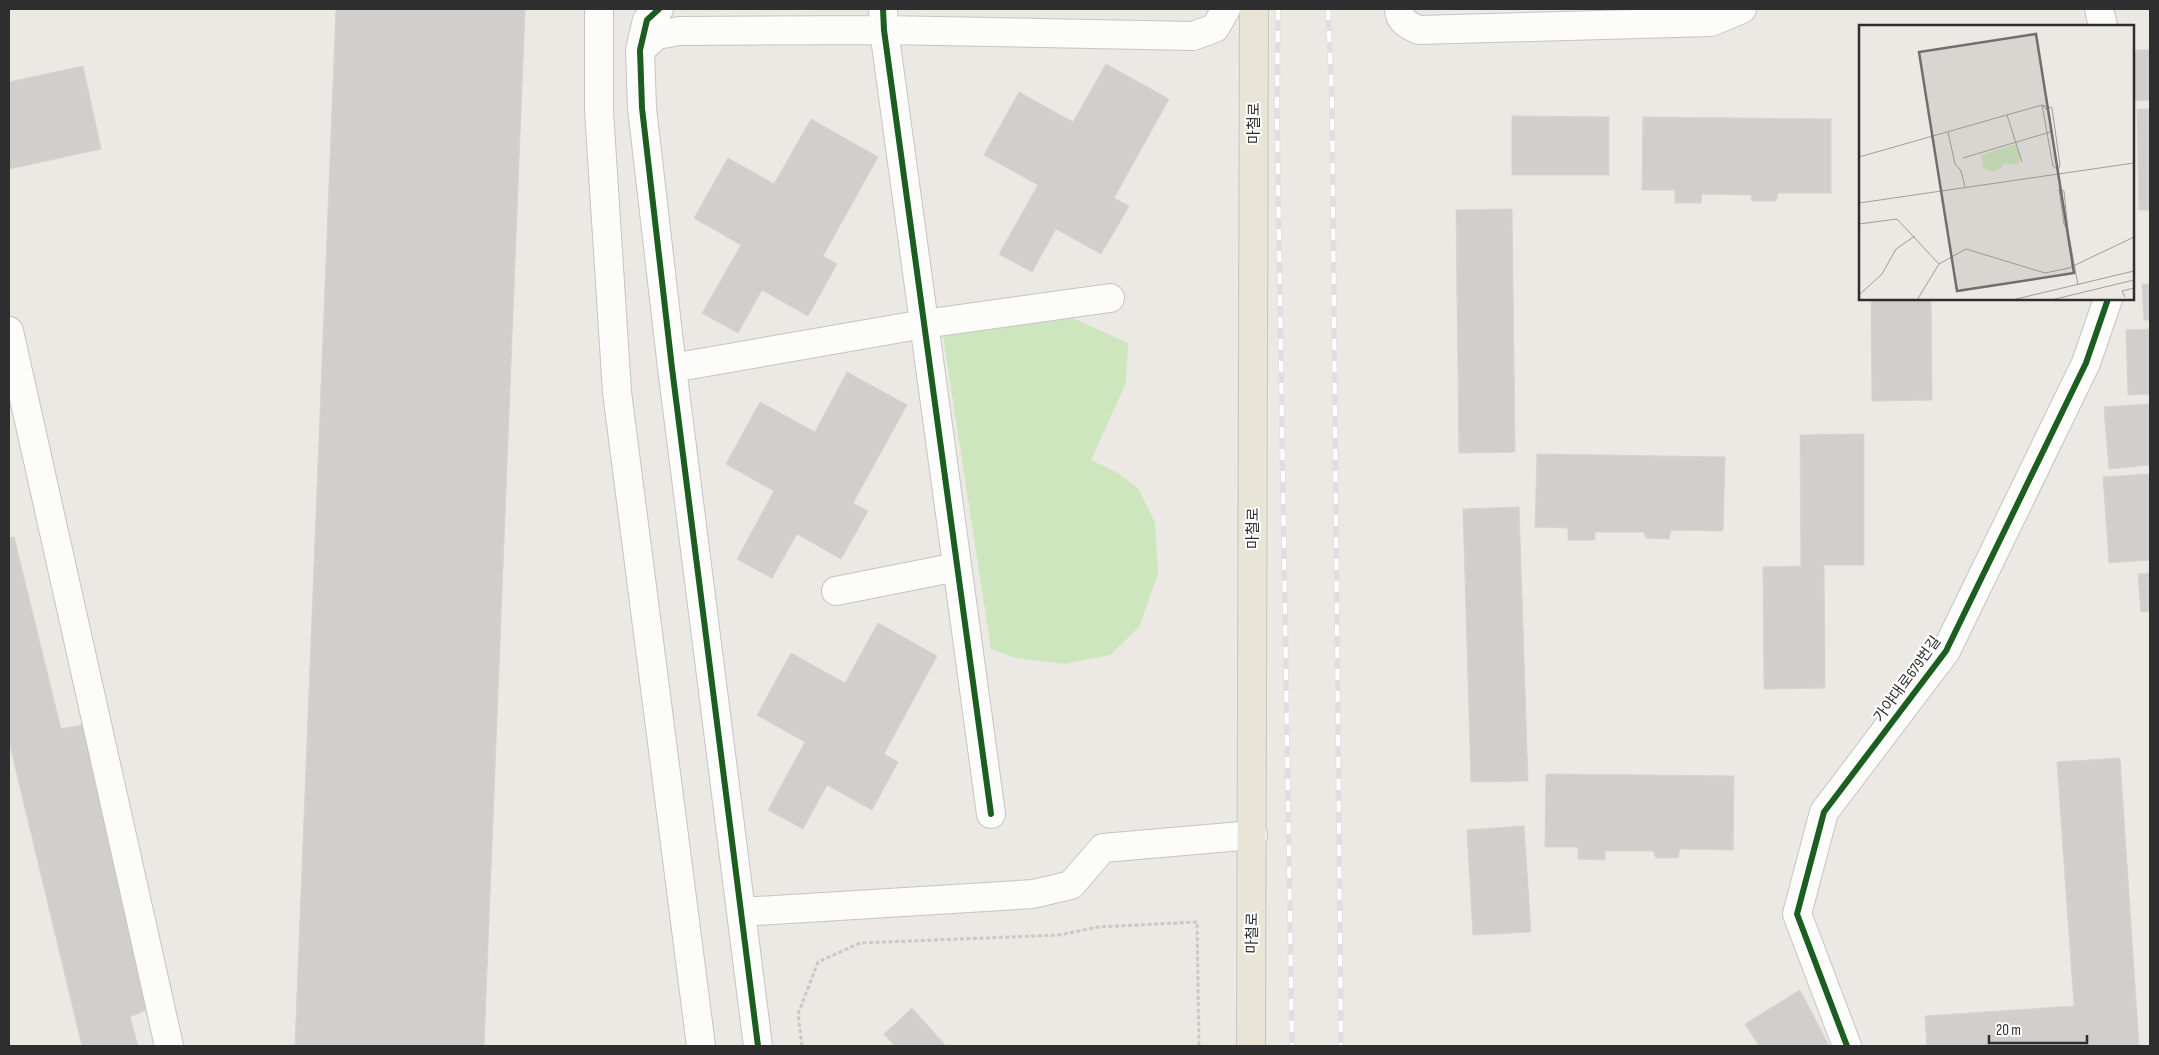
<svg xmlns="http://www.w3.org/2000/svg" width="2159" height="1055" font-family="'Sofia Sans Condensed','Noto Sans KR',sans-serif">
<rect width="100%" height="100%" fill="#ece8e4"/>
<path fill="#cee6be" d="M1068,316L1128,343L1126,383L1091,460L1118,473L1138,488L1155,523L1158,574L1139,627L1110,655L1064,664L1016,658L991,649L943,336Z"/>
<path fill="#d1cecb" stroke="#d7d4d0" d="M336,9H525L484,1046H295Z
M2133,50H2150V100L2133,101Z
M1106,64L1169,99L1114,198L1129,206L1101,254L1056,229L1032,272L999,254L1038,185L984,155L1019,92L1073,122Z
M83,66L101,149L9,169V82Z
M2137,109H2150V210H2139Z
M1512,116L1609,117V175H1512Z
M1643,117L1831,119V193H1778L1776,201H1752L1751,195L1702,194L1701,203H1675V190H1642Z
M811,119L878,157L823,256L837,264L808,316L762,290L738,333L702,313L741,245L694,218L728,158L774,184Z
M1512,209L1515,452L1459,453L1456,210Z
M2142,284H2150V320H2144Z
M1871,299H1931L1932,400L1872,401Z
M2150,329V394L2128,395L2126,330Z
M847,372L907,405L853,503L868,511L841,559L797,534L772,578L737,559L774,491L726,464L760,402L815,432Z
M2150,404V465L2109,469L2104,407Z
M1864,434V565H1824L1825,688L1764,689L1763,567L1801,566L1800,435Z
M1537,454L1725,457L1723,531L1671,530L1669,539L1646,538L1644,532H1595V540H1568V528L1535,527Z
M2150,474V560L2109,563L2103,477Z
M1519,507L1528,781L1471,782L1463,509Z
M14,537L61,729L86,724L152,1007L130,1017L138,1046H82L9,741V538Z
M2150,573V611L2141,612L2138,574Z
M878,623L937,656L884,754L898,762L872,810L827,785L803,829L768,810L805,742L757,715L791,653L845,683Z
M2120,758L2139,1046H1927L1925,1016L2074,1006L2057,762Z
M1546,774L1734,776L1733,850L1680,849L1678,858H1656L1653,851H1605V860L1578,859V847H1545Z
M1524,826L1531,932L1473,935L1467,830Z
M1800,990L1828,1044L1824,1046H1759L1745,1024Z
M912,1008L946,1046H895L884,1034Z"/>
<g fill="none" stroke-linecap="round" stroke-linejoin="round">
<g stroke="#c5c4c5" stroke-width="30">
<path id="minor" d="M599,9V111L617,392L701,1046
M659,9L647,20L640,50L642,108L672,368L758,1046
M883,9L884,30L991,814
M1399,9C1399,21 1409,26 1419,30L1711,22L1742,9
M2099,9L2103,26
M640,50L657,35L679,31L884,30L1193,36L1215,28L1226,9
M9,331L169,1046
M672,368L924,324L1110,298
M836,591L957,567
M741,912L1033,894L1071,885L1103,848L1253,835
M1847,1046L1797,914L1824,812L1946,651L2086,363L2108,299"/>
</g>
<g stroke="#c6c5c4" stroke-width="30">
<path id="major" d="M1251,1046L1254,9"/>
</g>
<path stroke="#c9c9c8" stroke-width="3" stroke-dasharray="4 2.5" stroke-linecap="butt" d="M802,1046L798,1014L818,962L860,943L1059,935L1098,927L1197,922L1199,1046"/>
<use href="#minor" stroke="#fcfcfb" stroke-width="28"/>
<use href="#major" stroke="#e8e4d6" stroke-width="28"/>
<g stroke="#dfdfe1" stroke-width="5.5">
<path id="rail" d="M1278,9L1277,116L1292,1046
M1328,9L1332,102L1341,1046"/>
</g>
<use href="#rail" stroke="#fff" stroke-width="4" stroke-dasharray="11" stroke-linecap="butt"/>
<g stroke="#fff" stroke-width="9">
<path id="cycleway" d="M659,9L647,20L640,50L642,108L672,368L758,1046
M883,9L884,30L991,814
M1847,1046L1797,914L1824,812L1946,651L2086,363L2108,299"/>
</g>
<use href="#cycleway" stroke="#1b5e20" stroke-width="6"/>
</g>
<g text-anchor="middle" stroke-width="4" stroke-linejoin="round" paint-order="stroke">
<g font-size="15" fill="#2e2e2e" stroke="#fff">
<text transform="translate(1254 123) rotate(-90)" y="5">마철로</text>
<text transform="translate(1253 528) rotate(-90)" y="5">마철로</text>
<text transform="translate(1907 679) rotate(-54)" y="5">가야대로679번길</text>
<text transform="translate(1252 933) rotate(-89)" y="5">마철로</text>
</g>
</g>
<g transform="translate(1859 25)">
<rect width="275" height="275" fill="#ece8e4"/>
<path d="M156,119L161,132L159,140L145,138L143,143L134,147L124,143L122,130Z" fill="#cee6be"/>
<path fill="none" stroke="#a09e9b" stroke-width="1" d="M183,80L193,83L201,140L199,145L194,141ZM148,90L163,137M89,107L96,139L102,146L106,162M0,132L183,80L190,87L198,140M104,133L191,107M200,164L205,166L209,206L205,199ZM202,168L219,260M0,178L275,138M0,199L38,194L80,239M0,270L23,249L37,224L56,211M266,272L263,266L275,263M58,275L80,239L107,224L186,248L210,243L275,212M153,275L275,246M192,275L275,255"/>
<path fill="#706f6e" fill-opacity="0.15" stroke="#706f6e" stroke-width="2.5" d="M177,9L215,248L98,266L60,27Z"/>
<rect width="275" height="275" fill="none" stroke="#2e2e2e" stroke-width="2.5"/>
</g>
<rect width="2159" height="1055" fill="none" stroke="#2e2e2e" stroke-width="20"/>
<path d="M1989 1035v8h98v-8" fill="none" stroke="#2e2e2e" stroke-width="2.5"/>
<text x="1996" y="1035" font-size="15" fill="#2e2e2e" stroke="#ffffff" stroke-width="4" paint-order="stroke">20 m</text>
</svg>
